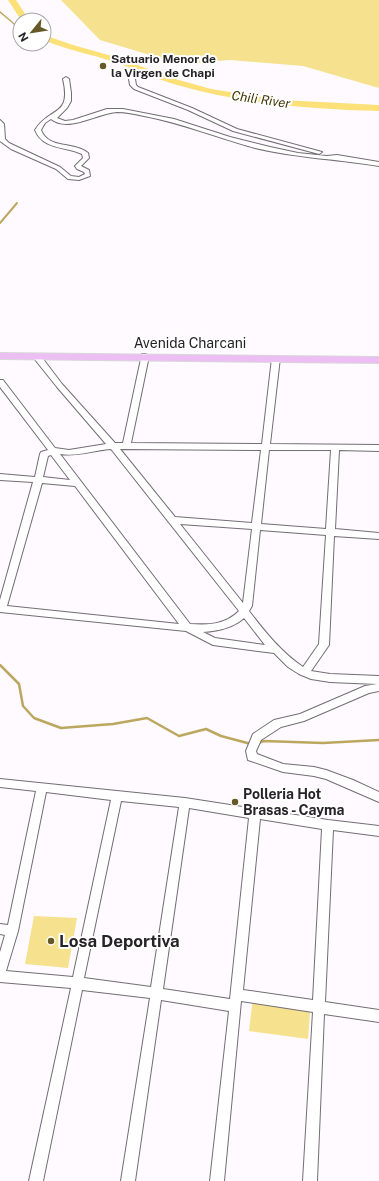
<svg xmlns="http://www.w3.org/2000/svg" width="379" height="1181" font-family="'Public Sans',sans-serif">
<rect width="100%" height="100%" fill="#fefaff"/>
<path fill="#f6e18f" d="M61,0H379V88L303,66L230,60L180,64L100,40Z
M34,916L77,918L68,968L25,964Z
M253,997L311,1000L308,1039L249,1031Z"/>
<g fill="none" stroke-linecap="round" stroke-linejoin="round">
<path stroke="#bca75f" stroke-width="1.5" d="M0,12L12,22
M13,23L20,30"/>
<path stroke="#bca75f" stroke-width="2" d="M0,223L17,203"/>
<path stroke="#bca75f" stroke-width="2.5" d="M0,665L19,684L23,706L34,718L61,728L113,724L147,718L179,736L206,729L221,736L251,744
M258,743L264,741L323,743L379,740"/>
<path fill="#fce078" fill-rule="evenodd" d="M8,0H16L29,20H21Z
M44,35L73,45L119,58L172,78L211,89L282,100L379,105V111C310,109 243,104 177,85C155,79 135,69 114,62C91,54 66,50 44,40Z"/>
<g stroke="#736d74" stroke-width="2">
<path id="minor" d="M131,71L134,73L136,85L138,87L192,108L237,129L322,152L319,154L233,131L188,110L134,89L130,85L128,73Z
M66,77L69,79L71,93V101L67,108L57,118L65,121L73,120L107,109H123L174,119L230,137L270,147L298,153L327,156L337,155L379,162V166C338,159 296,158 255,148C218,138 182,123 144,116C135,114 126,112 117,112C98,113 68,133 51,119L45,123L41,130C49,150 74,141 88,153L89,158L81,166L89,170L90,176L79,180L68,179L56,169L11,149L0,141V120L4,124L5,139L9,143L60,167L71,176L79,177L85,174L84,172L77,169L75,166L83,158L82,154C65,146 43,150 35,130C50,106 72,117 63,79Z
M142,354H145L149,356L131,443L262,444L272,358L276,356L280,358L270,444L379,445V451L339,450L335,529L379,533V539L334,536L329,645L311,671L330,674L379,676V691L369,693L304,721L281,727L261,740L256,751L257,754L283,764L314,767L326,770L353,780L379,792V802L326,779L314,776L283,772L248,760L246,751L253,734L274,720L300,714L365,686L377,684L330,682L311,679L299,674L288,667L274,653L213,645L186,631L0,612V600L33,482L0,480V474L35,477L40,454L41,452L48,450L0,387V380H3L55,448L69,450L106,444L57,387L33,357L34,355H40L62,384L115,443H123ZM111,449L239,611C225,625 209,625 190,624L60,454C77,457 94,450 111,449ZM120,449L261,450L252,523L175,517ZM269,450H331L326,529L261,524ZM51,455L70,480L43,477L48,456ZM42,483L75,486L179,624L7,606ZM180,524L252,529L243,603ZM260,530L326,535L319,644L303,667C281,652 265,632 249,611L252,606ZM244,618L265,645L215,638L203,632C218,631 233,628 244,618Z
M0,779L185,798L328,820L379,826V836L333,830L325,1002L379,1010V1022L324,1014L317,1181H303L313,1012L241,1001L224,1181H210L229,1011L161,1000L135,1181H121L150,998L82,990L43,1181H29L71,988L0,982V952L5,935L0,934V924L8,925L36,791L0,787ZM46,792L111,800L73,977L6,971L18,931ZM121,801L179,807L151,987L84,978ZM189,808L249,818L230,999L163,989ZM260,819L322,829L313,1000L243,990Z"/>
</g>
<g stroke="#d8d7d8" stroke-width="2">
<path id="major" d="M0,353L379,357V363L0,359Z"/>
</g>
<use href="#minor" fill="#fff" fill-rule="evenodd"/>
<use href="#major" fill="#edbef4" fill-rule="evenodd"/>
</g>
<g fill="#665926" stroke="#fff" stroke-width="1.5">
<circle cx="103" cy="66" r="4"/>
<circle cx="235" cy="802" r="4"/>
<circle cx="51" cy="941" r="4"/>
</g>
<g text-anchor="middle" stroke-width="4" stroke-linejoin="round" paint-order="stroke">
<g font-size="12" font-weight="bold" fill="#262326" stroke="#fff" text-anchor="start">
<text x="111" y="63">Satuario Menor de<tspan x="111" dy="14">la Virgen de Chapi</tspan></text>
</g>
<g font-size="13" font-style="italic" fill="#423709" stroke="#fff">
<text transform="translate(261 99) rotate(8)" y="5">Chili River</text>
</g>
<g font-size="14" fill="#262326" stroke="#fff">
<text x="190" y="348">Avenida Charcani</text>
</g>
<g font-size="14" font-weight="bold" fill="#262326" stroke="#fff" text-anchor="start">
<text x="243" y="799">Polleria Hot<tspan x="243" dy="16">Brasas - Cayma</tspan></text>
</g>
<g font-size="17" font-weight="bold" fill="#262326" stroke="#fff" text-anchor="start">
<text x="59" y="947">Losa Deportiva</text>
</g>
</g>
<g transform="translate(32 32) rotate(240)"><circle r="19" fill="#ffffff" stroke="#a8a7a8"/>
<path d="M0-3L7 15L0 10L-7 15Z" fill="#665926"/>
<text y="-6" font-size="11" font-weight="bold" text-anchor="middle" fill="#262326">N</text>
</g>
</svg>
